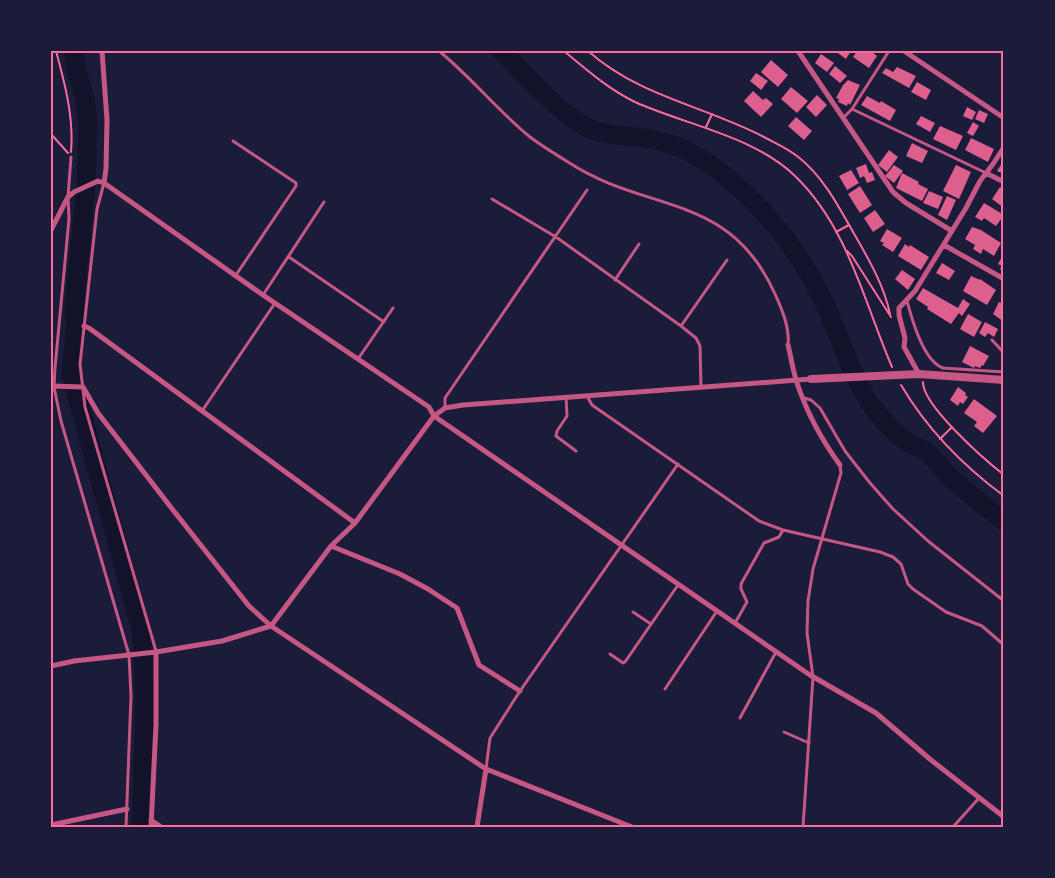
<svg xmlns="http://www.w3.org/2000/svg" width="1055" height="878" font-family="'Sofia Sans Condensed',sans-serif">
<rect width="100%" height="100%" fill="#1b1b3a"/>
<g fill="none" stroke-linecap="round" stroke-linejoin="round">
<path stroke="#12122b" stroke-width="19" d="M74,51L77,72L85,99L88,121L86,184L74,311L76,324L71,375L141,629C148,695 143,761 141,827
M501,51C526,75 561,116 592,130C610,137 633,135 652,139C686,146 714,164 739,188C775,220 808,265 827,309C840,339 850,370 867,399C875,411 892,432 905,440C912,446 921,447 928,453C936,461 943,470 951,478C967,493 986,507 1004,521"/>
</g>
<path fill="#dd5f8e" d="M835,51H851L846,59Z
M857,51H871L877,56L869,68L853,57Z
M821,54L834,63L827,72L815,63Z
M771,60L788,75L778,87L761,72Z
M835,66L847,76L840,83L829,74Z
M897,67L916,76L909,88L882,73L886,68L893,72Z
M756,73L768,81L761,90L750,81Z
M848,80L860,85L850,105L848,103L847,106L838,102L839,99L836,98L843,85Z
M917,82L931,90L926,100L911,92Z
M791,87L808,101L797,113L781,99Z
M753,91L763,100L766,98L773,104L761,117L744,101Z
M817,95L827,105L816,117L806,107Z
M867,96L880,103L881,101L896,110L890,121L861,105Z
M967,107L976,112L972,120L963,116Z
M979,110L988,114L984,123L975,119Z
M921,116L935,123L930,132L916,124Z
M796,117L812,131L804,140L788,126Z
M973,122L979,126L973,136L967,133Z
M940,126L963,136L956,150L933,139Z
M971,138L994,149L988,162L965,150Z
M912,143L928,151L922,163L906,156Z
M889,150L898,157L887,172L878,165Z
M1004,160V174L997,171Z
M866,164L869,173L872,172L875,180L867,183L864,176L860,178L856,168Z
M894,165L903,171L894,183L885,176Z
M956,165L971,172L959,199L943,191Z
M851,170L859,183L847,190L839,176Z
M902,173L919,182L918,184L928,189L922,201L896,188Z
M860,186L872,205L860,213L848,194Z
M1000,187L1004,190V208L992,199Z
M929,191L943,197L938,209L923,203Z
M947,196L956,200L947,220L938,215Z
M984,203L1004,215L996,226L984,218L982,221L975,217Z
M875,210L885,224L873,232L864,218Z
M972,227L981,230L1001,243L994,256L983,249L981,254L973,249L975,245L965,239Z
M887,229L902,238L893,252L882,245L884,243L880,241Z
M905,244L909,247L910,245L929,257L921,270L898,256Z
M1004,253V271L1000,269L1002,266L998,264Z
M942,263L955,271L949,280L936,273Z
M902,270L915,279L908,290L895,279Z
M971,276L980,280V279L996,290L987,305L963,291Z
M923,288L958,308L963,299L970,304L962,316L959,313L951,324L927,309L928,307L916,299Z
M999,302L1004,304V322L993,314Z
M968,314L982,322L974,337L960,329Z
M985,322L998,329L994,337L988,333L985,337L979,333Z
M970,346L989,356L983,366L982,365L980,368L975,366L974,368L962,362Z
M958,387L966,393L965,395L968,397L963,404L960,402L958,406L950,400Z
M974,399L997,416L983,433L974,426L977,422L964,413Z"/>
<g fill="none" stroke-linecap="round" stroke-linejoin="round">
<path stroke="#ff6b9d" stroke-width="2" d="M56,51C65,84 74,118 71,152
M564,51C587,70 608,89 635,102C686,125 754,136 795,176C848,227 864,302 892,367
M588,51C640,97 705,106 764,137C775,143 787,148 797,156C822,175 838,205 853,232C868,258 884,285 890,314
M706,127L712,114
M51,134L68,153
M836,232L849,225
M847,251L852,256L891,317
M923,382C922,405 985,460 1004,475
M901,385C927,429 962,465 1004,496
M940,439L952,427"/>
<path stroke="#c65784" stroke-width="3" d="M205,51H206
M439,51C471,77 498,111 530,137C542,146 555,154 568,162C647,214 729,191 775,294C782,309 790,328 788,345
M852,109L986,173
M843,118L852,109L889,51
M233,141L296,183V186L236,275
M71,157L68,197L69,219L55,368L54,387L61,421L129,655L131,696L126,827
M104,183L97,209L80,364L85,407L156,651
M492,199L556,237L681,326L696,338L700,346L701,387
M289,257L384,322
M615,280L639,244
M263,295L324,202
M907,301C912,319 923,361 943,368L1004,372
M681,326L727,260
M992,340L1004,353
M358,359L393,308
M587,396L592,405L759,521L783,530L880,552L893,557L901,564L908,584L913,589L946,612L982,626L1004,645
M566,397L567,416L557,431L556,436L576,451
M804,398L811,400L820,408L845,451L870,483L893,509L928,541L1004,601
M445,408V398L587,190
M202,411L275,303
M633,612L651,624
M735,623L747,602L741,589V584L764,543L779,537L783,530
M610,654L623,663L625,662L678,585
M665,689L717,611
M740,718L776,652
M784,732L809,743
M486,769L490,738L520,691L678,464
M803,827L813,677L807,633L808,601L813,569L841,473L840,466
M953,827L979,798"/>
<path stroke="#c65784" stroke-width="5" d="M102,51L107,120L106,169L104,183
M798,51L893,192L906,203L952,231
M904,51L1004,118
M986,173L1004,182
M51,230L68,197L74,192L98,181L104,183L263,295L429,407L434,416L810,675L876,713L931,760L1004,817
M944,245L1004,279
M84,326L89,328L355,523
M788,345C791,357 793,371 797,383C807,413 821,439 840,465
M919,374L904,347L905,338L899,315V308L915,291L966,208L980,181L993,164L1004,147
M51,386L83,387L98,413L173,510L249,606L271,626L486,769L632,827
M331,546L400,574L428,589L457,608L479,665L520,691
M51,666L74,661L156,652L222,641L271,626L331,546L355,523L434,416L445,408L463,405L811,379
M151,820L161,827
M51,825L127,809
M151,827L156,725V652
M477,827L486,769"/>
<path stroke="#c65784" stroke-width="8" d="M811,379L919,374L1004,380"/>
</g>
<rect width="1055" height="878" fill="none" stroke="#1b1b3a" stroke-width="105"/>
<rect x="52" y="52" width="950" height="774" fill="none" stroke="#ff6b9d" stroke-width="2"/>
</svg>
